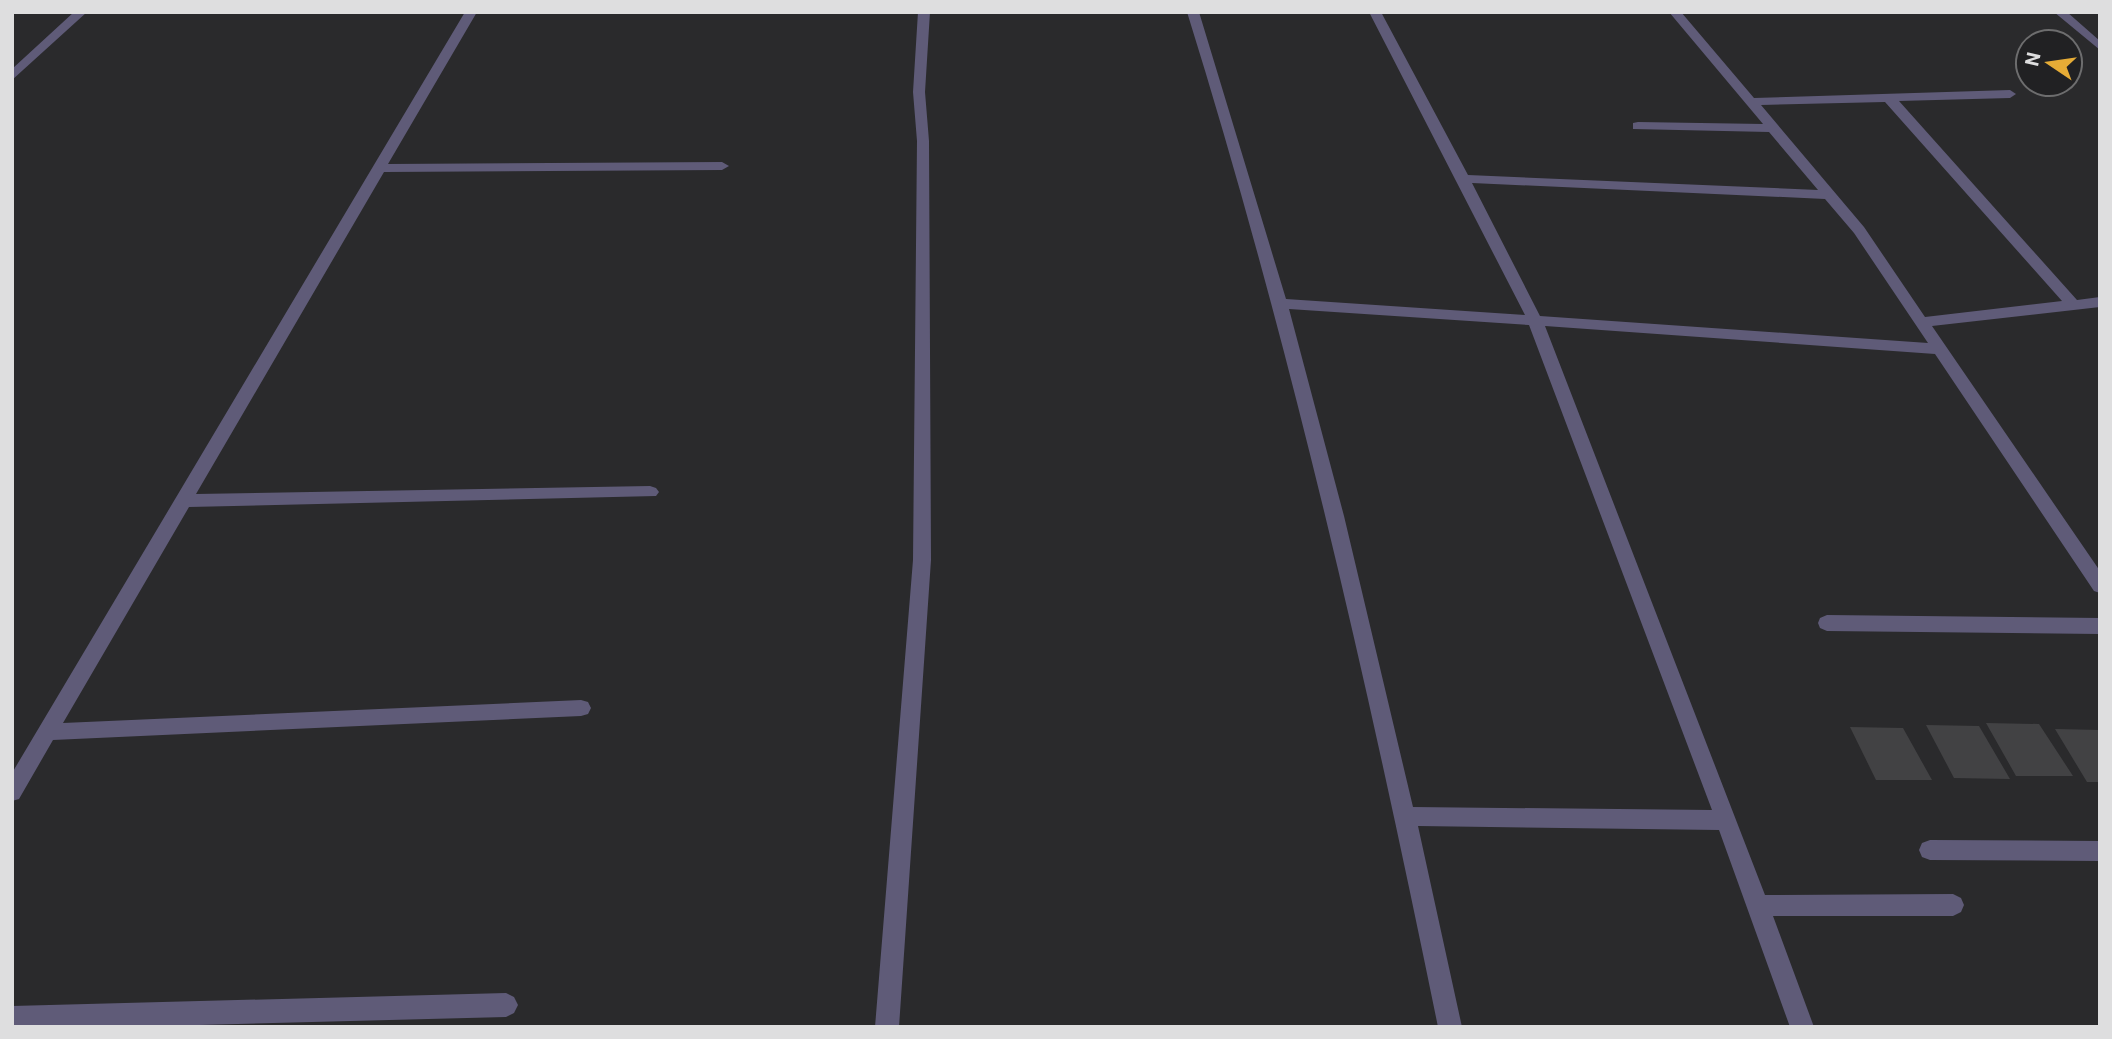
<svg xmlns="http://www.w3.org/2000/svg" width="2112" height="1039" font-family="Roboto,sans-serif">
<rect width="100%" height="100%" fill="#2a2a2c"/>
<path fill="#424244" d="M1986,723L2039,724L2073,776H2016Z
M1926,725L1979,726L2010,779L1954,778Z
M1850,727L1903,728L1932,780H1876Z
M2055,729L2100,730V782H2087Z"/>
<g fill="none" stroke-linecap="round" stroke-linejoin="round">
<path fill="#5f5b78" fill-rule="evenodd" d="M74,12H87L12,80V69Z
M465,12H477L388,164L722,162L729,166L722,170L384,172L196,494L650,486L656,488L659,492L656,496L189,507L63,723L581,700L588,702L591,708L588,714L581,716L53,740L19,799L12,801V773Z
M918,12H930L925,92L929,141L931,560L899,1027H875L913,560L917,141L913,92Z
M1187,12H1199L1286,299L1525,315L1369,12H1381L1468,175L1818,190L1769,132L1633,129V123L1638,122L1763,124L1669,12H1681L1754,98L2010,90L2016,94L2010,98L1899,101L2077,300L2100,297V307L1932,326L2100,571V593L2094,591L1935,354L1545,326L1765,895L1953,894L1961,898L1964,905L1961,912L1953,916H1773L1814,1027H1790L1719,830L1418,826L1462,1027H1438C1368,684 1291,346 1187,12ZM1885,102L2062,301L1925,317L1864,227L1761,105ZM1472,183L1825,199L1854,233L1928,343L1540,316ZM1289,309L1529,325L1712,810L1413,807L1344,516Z
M2054,12H2067L2100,41V50Z
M1827,615L2100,618V634L1827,631L1820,628L1818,623L1820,618Z
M1930,840L2100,841V861L1930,860L1922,857L1919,850L1922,843Z
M506,993L514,997L518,1005L514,1013L506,1017L125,1027H12V1006Z"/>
</g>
<rect width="2112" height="1039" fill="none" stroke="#dededf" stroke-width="28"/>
<g transform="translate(2049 63) rotate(283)"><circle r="33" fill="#212123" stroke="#6d6d6e" stroke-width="2"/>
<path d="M0-5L12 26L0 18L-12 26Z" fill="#e6ac36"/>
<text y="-10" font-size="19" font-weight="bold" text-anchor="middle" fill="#dededf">N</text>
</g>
</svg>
